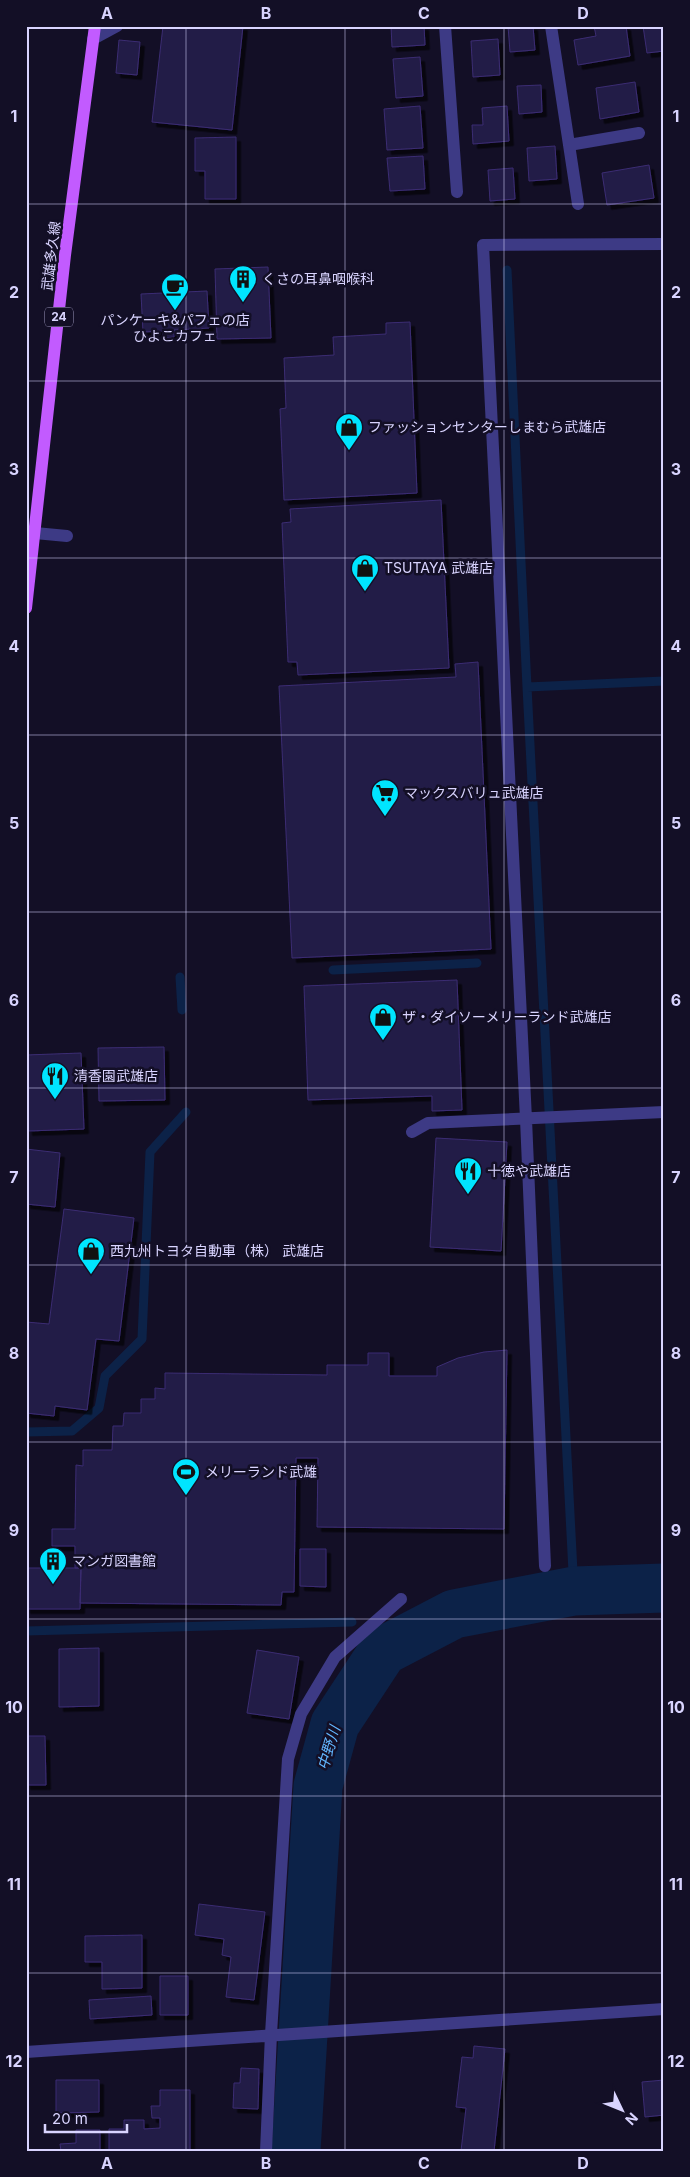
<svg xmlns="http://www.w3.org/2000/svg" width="690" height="2177" font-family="Inter,'Noto Sans JP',sans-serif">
<defs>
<filter id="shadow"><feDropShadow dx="4.5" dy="4.5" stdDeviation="0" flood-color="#0009"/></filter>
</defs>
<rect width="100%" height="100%" fill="#130f26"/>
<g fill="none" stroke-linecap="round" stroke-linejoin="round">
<path stroke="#0c2248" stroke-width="9" d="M507,270L527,687
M333,970L477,963
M180,977L182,1010
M26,1432L72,1431L99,1408L105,1376L142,1339L150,1152L186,1112
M574,1591L527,687L664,681
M26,1631L352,1622"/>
<path stroke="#0c2248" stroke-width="49" d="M296,2151L318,1786L335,1724L383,1651L454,1614L574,1591L664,1588"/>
</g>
<path fill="#241b47" stroke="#3b2d73" filter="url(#shadow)" d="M163,26H243L232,130L152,122Z
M391,26H424L425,45L392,47Z
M508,26H533L535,50L510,52Z
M594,26H626L630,56L578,65L574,40L596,36Z
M643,26H664V51L647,53Z
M498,39L500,75L473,77L471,41Z
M119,40L140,42L137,75L116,73Z
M420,57L423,96L396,98L393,59Z
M635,82L639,112L600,119L596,88Z
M541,85L542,112L519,114L517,86Z
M420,106L423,148L387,150L384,109Z
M507,106L509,141L473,144L472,125H483L482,108Z
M236,137V199H205V171H195V138Z
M555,146L557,179L529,181L527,148Z
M423,156L425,189L390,191L387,158Z
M649,165L654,198L607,205L602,173Z
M513,168L515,199L490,201L488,170Z
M268,267L271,338L217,339L215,269Z
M207,291L209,328L174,330V337L163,338V331L143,332L141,294Z
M410,322L417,493L284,500L280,409L286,408L284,358L334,355L333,337L386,334V323Z
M441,500L449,668L298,675L297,662H288L282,523L291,522L290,509Z
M478,662L491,949L292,958L279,686L456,677L455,664Z
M457,980L462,1110L432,1111V1096L308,1100L304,986Z
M164,1047L165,1100L99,1101L98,1048Z
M81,1053L84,1129L28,1131L26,1055Z
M436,1138L507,1142L501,1251L430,1247Z
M26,1149L60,1153L55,1207L26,1204Z
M64,1209L134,1218L119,1341L96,1339L87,1410L55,1406L54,1416L26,1413V1322L49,1324Z
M507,1350L504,1529L317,1527L318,1458H296L294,1592H282L281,1605L80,1603L81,1568H75V1546H52V1529H75L76,1465L83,1466V1450H112L113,1426H123L124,1413H141V1399H155V1388L165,1389V1373L327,1375V1365H368V1353H389V1376H437V1367L458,1358L484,1352Z
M300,1549H326V1587L300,1586Z
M26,1568H81L80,1609H26Z
M99,1648V1706L59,1707V1649Z
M257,1650L299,1657L289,1719L247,1713Z
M26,1736H45L46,1785H26Z
M199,1904L265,1912L254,2000L226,1997L231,1957L222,1955L224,1939L195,1935Z
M142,1935V1988L102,1989V1962H85V1936Z
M160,1976H188V2015H160Z
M151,1996L152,2015L90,2019L89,2000Z
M474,2046L505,2049L494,2151H461L466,2108L456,2107L462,2057L473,2058Z
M241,2068L259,2069L258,2109L233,2108L234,2083H240Z
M56,2080H99V2112L56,2113Z
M664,2080V2115L645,2117L642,2082Z
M160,2090H190V2151H109V2129H124V2120H144V2129L160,2128V2118H152L151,2106H160Z
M76,2130H100V2151H61L60,2144L76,2143Z"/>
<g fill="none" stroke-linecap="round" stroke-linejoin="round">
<path stroke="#3d3a85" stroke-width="12" d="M445,26L457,192
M551,26L578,204
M93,39L117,26
M569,145L639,133
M35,533L67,536
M412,1132L428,1123L664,1112
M545,1566L526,1119L483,245L664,244
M26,2052L664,2009
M266,2151L271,2034L288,1759L301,1714L335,1657L401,1599"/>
<path stroke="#c25bff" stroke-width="12" d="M26,608L65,255L95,26"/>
</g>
<path fill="none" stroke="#d9d4ff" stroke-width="1" stroke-opacity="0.55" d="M186,26V2151M345,26V2151M504,26V2151M26,204H664M26,381H664M26,558H664M26,735H664M26,912H664M26,1088H664M26,1265H664M26,1442H664M26,1619H664M26,1796H664M26,1973H664"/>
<defs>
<g id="building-pin" transform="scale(1.4375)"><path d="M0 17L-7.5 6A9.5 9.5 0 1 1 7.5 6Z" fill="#00e5ff" stroke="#130f26"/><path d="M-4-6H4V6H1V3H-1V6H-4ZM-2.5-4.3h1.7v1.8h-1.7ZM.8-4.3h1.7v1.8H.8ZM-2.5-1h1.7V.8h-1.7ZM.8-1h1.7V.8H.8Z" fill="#111"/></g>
<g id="cafe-pin" transform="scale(1.4375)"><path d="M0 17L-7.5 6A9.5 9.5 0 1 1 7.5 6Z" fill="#00e5ff" stroke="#130f26"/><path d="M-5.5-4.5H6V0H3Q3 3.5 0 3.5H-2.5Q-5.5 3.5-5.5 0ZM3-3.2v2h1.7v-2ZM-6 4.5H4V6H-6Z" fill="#111"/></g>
<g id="shop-pin" transform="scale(1.4375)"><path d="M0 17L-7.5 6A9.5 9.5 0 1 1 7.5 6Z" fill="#00e5ff" stroke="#130f26"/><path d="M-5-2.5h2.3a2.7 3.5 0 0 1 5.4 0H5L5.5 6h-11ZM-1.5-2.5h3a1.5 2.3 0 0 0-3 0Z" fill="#111"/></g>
<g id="supermarket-pin" transform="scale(1.4375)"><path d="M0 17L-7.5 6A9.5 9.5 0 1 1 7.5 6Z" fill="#00e5ff" stroke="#130f26"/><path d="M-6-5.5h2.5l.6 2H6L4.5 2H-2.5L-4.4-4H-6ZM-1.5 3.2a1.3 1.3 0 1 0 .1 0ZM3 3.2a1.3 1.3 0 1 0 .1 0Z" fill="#111"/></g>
<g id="restaurant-pin" transform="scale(1.4375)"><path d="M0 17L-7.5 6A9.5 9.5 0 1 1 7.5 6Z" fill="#00e5ff" stroke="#130f26"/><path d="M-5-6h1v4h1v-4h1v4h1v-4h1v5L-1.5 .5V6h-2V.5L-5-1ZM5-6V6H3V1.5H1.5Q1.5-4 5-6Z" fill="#111"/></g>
<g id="stadium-pin" transform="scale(1.4375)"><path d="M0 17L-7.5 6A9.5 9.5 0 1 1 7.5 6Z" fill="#00e5ff" stroke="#130f26"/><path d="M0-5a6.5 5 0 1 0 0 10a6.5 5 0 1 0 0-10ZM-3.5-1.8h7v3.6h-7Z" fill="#111"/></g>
</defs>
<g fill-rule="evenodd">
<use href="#building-pin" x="243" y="279"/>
<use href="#cafe-pin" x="175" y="287"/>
<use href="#shop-pin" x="349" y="427"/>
<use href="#shop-pin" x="365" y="568"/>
<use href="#supermarket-pin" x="385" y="793"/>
<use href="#shop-pin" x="383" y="1017"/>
<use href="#restaurant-pin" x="55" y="1076"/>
<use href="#restaurant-pin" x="468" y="1171"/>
<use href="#shop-pin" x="91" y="1251"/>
<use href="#stadium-pin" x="186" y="1472"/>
<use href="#building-pin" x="53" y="1561"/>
</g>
<g text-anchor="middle" stroke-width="5" stroke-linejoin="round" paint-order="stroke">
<rect fill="#130f26" stroke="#9e99be" stroke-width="1" x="45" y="307.5" width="28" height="19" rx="4"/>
<g font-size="12" font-weight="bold" fill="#d9d4ff">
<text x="59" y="321">24</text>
</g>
<g font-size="14" fill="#d9d4ff" stroke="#130f26">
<text transform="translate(51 256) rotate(-83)" y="5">武雄多久線</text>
</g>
<g font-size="14" fill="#d9d4ff" stroke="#130f26" text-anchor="start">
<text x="262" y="284">くさの耳鼻咽喉科</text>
<text x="175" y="325" text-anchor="middle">パンケーキ&amp;パフェの店<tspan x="175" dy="16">ひよこカフェ</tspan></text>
<text x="368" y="432">ファッションセンターしまむら武雄店</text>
<text x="384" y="573">TSUTAYA 武雄店</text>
<text x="404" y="798">マックスバリュ武雄店</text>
<text x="402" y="1022">ザ・ダイソーメリーランド武雄店</text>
<text x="74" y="1081">清香園武雄店</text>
<text x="487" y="1176">十徳や武雄店</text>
<text x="110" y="1256">西九州トヨタ自動車（株） 武雄店</text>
<text x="205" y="1477">メリーランド武雄</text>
<text x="72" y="1566">マンガ図書館</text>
</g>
<g font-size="15" font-style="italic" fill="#62b6ff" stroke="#130f26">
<text transform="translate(329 1748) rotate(-73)" y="5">中野川</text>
</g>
</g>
<rect width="690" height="2177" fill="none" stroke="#130f26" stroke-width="55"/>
<g transform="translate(622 2110) rotate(133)" stroke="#130f26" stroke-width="4" paint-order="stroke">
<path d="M0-4L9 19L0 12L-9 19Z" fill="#d9d4ff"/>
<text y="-8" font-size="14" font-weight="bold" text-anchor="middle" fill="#d9d4ff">N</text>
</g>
<path d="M45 2124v8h82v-8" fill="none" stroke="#d9d4ff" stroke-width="2.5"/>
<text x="52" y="2124" font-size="15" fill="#d9d4ff" stroke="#130f26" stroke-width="4" paint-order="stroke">20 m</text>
<rect x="28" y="28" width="634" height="2122" fill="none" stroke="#d9d4ff" stroke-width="2"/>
<g font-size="16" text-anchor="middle" font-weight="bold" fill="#d9d4ff">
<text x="107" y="19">A</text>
<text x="266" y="19">B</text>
<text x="424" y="19">C</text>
<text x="583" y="19">D</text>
<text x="14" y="122">1</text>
<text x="676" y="122">1</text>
<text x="14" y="298">2</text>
<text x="676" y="298">2</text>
<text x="14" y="475">3</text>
<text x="676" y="475">3</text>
<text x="14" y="652">4</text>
<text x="676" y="652">4</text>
<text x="14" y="829">5</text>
<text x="676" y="829">5</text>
<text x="14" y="1006">6</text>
<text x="676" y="1006">6</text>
<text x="14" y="1183">7</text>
<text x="676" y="1183">7</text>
<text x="14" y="1359">8</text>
<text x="676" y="1359">8</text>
<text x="14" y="1536">9</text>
<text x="676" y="1536">9</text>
<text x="14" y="1713">10</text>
<text x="676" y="1713">10</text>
<text x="14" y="1890">11</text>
<text x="676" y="1890">11</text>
<text x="14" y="2067">12</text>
<text x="676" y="2067">12</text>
<text x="107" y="2169">A</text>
<text x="266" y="2169">B</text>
<text x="424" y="2169">C</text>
<text x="583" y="2169">D</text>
</g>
</svg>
